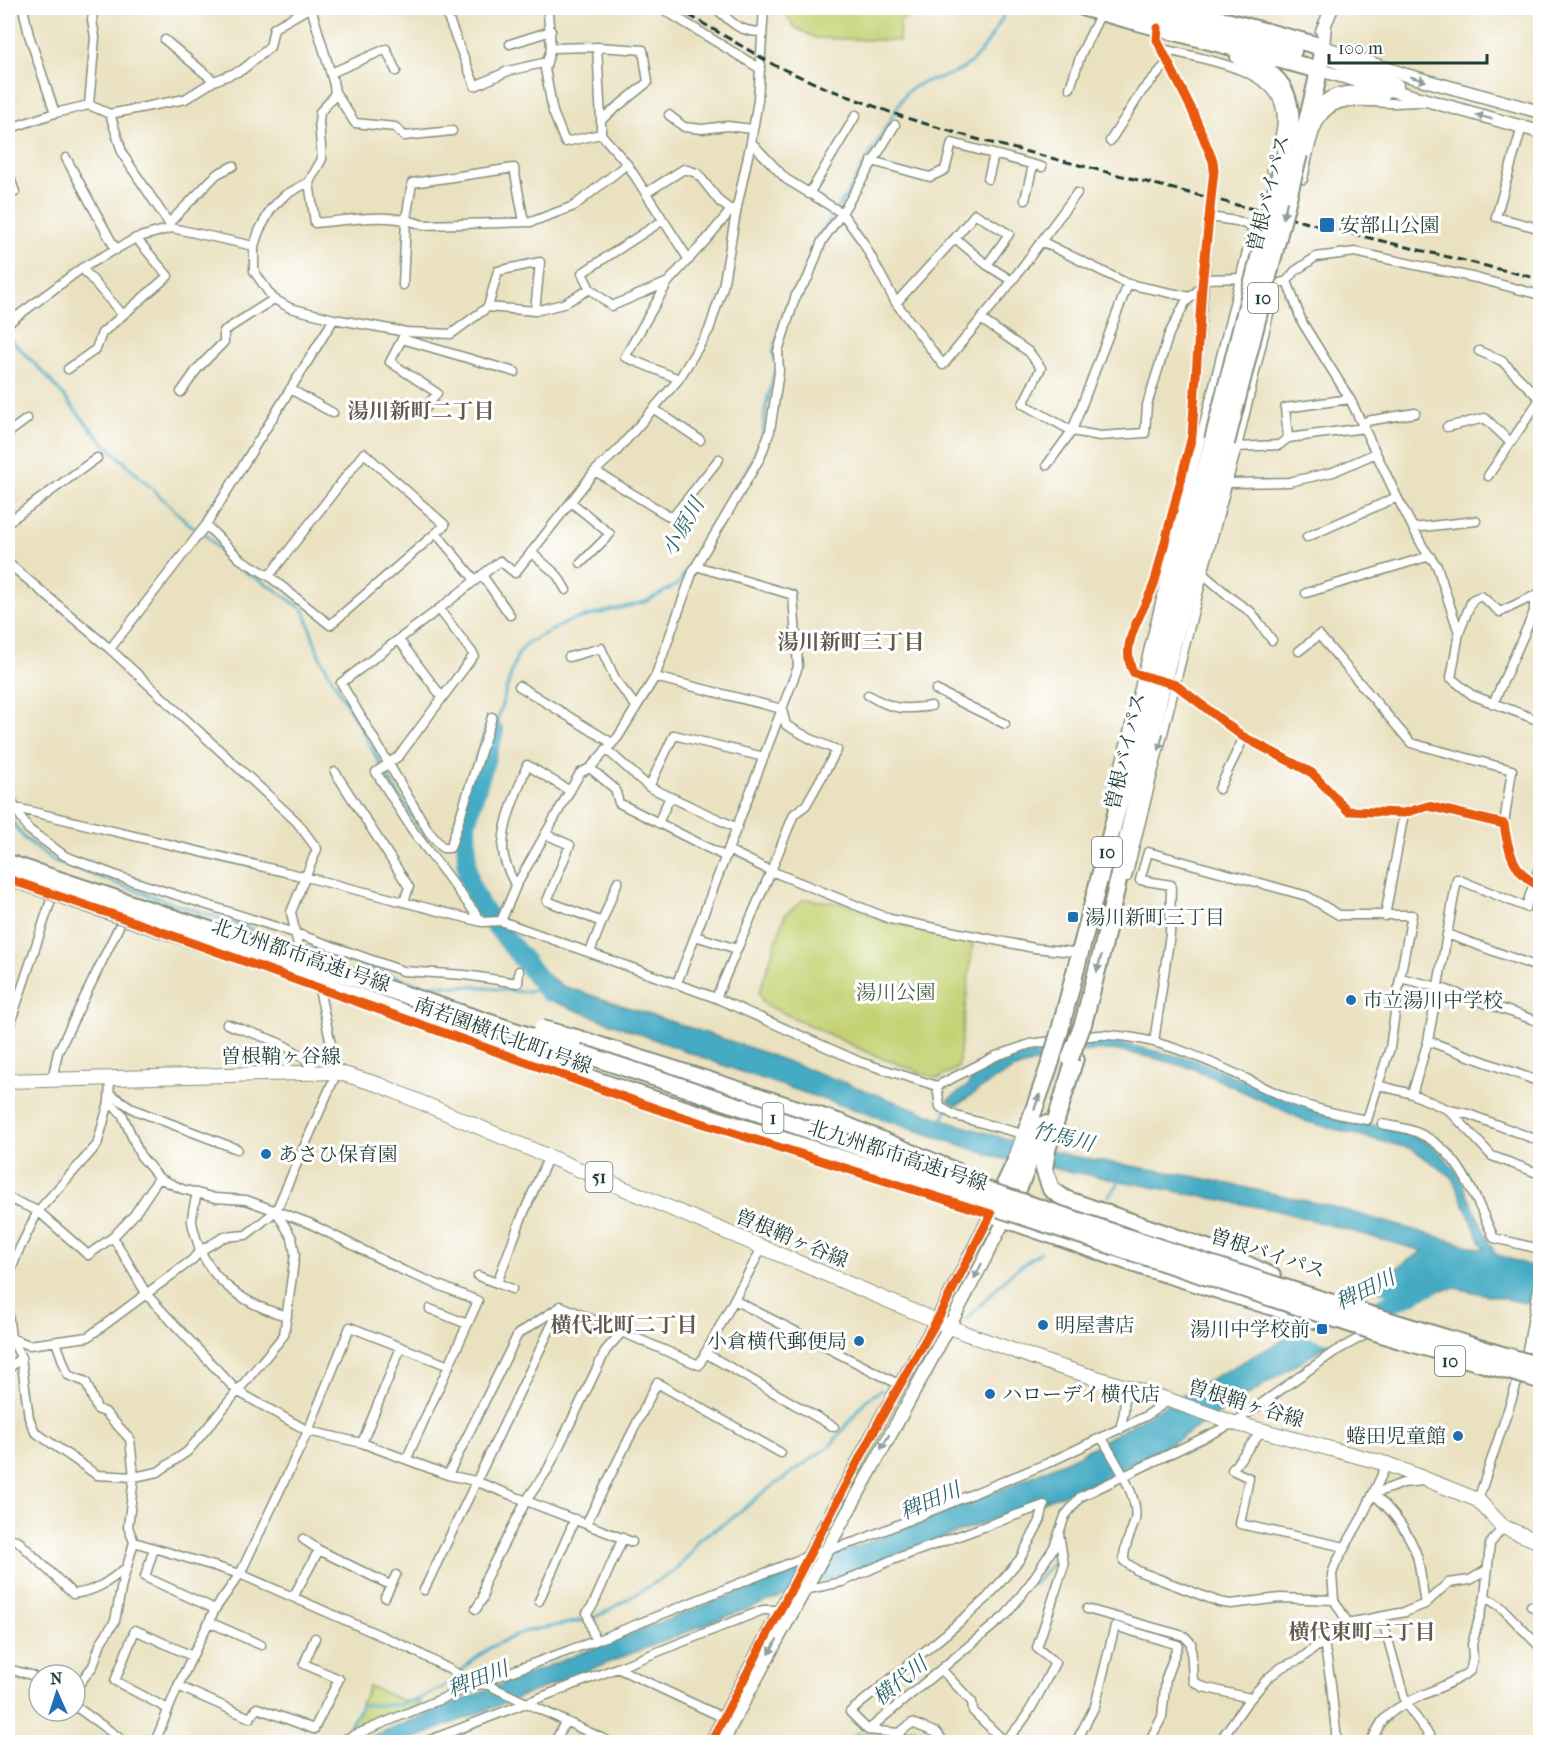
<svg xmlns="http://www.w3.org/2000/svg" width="1548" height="1750" font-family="'IM FELL French Canon','Noto Serif JP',serif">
<rect width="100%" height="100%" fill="#fff"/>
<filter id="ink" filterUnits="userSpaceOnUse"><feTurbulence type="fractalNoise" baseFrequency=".0167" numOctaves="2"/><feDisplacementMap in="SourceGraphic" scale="12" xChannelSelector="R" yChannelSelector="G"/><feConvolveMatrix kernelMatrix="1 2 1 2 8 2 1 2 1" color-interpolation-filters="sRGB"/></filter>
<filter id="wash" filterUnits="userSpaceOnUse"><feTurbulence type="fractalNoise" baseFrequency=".008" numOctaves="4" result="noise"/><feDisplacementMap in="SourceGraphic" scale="24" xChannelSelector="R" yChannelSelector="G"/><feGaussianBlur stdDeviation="1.35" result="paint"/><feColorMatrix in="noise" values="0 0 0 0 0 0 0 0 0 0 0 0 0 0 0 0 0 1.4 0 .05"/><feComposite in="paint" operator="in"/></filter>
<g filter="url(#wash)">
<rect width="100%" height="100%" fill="#eae1c0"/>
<path fill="#c4d273" stroke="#728854" stroke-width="1.5" d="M784,8H921L919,11L900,21L899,41L815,38L793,26Z
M804,899L846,904L884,921L973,942L958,1068L938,1079L871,1054L764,1004L759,993L785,915Z
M369,1686L403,1701L421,1702L420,1705L345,1738Z
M911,1727L935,1734L940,1742H851L865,1732L896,1735Z"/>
<path fill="#45abc4" stroke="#32747c" stroke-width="1.5" d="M539,969L563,986L748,1047L953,1123L1003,1138L1071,1156L1192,1176L1326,1205L1484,1250L1452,1177L1412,1149L1308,1122L1195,1069L1145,1056L1113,1050L1065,1053L1015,1069L995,1079L957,1105L948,1100L966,1087L983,1068L1065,1044L1114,1042L1195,1060L1326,1115L1411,1134L1429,1144L1442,1154L1457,1172L1495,1254L1540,1269V1306L1455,1288L1405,1295L1179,1439L1094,1483L717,1620L405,1742H357L619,1638L770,1581L1013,1485L1081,1454L1198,1386L1291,1336L1423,1251L1279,1211L999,1158L739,1071L544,998L535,990L532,971Z"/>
<path fill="#eae1c0" d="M1362,1286L1404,1300L1335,1345L1292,1332Z"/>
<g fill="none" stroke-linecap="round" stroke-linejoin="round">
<path stroke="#45abc4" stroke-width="3" d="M802,281L818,237L849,191L905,94C919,78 946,80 964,68C983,55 997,27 1008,8
M8,335L12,341L45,374L98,437L188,523L205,534L233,565L270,586L304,610L319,655L393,786L435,853L447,868L471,888
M775,361L773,352L790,298L793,294
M494,731L514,664L518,654L527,643L572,620L645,602L678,584L747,470L762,438L766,406L775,371
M8,817L24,838L52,860L149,895L418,984L479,987L521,992L537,990
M943,1124L946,1109L954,1101
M1109,1196L1120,1181
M967,1319L1011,1273L1041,1252
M1072,1501L1076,1488
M1033,1585L1057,1558L1059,1553
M342,1738L362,1705H397L421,1698L450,1684L467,1665L491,1647L523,1632L591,1619L604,1613L673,1572L690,1554L699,1539L730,1520L760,1495L831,1445L866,1400L881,1390
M845,1742L859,1732"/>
<path stroke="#45abc4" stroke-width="20" d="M494,731L466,823L467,866L470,884L481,907L549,992
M1374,1311L1432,1284"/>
</g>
</g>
<g filter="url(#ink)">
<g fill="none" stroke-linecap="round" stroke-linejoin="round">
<g stroke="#848f7a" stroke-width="11">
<path id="street" d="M23,8L29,35L55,113
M311,8L333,81L335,92L331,100L320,112L319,122L322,159L309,182L285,195L271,209L259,231L254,246V271L269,293L274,299L290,308L334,319L406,332L451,334L488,307L535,311L563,304L590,289L612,306L668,282
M549,8L548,13L551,48L545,69L553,112L565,142L601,134L627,164L689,260
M661,8L759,68
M716,8C732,23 738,31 761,32
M447,15L475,86L508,71L547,62
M1158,28L1157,40L1192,110L1213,161V178
M165,40L214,81
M510,44L551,31
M551,48L597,47
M1163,49C1196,58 1270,67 1280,105C1286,125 1276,149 1271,169L1303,179C1307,161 1310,141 1318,124C1331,95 1363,102 1389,103C1400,103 1411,102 1422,102
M331,73L386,49L396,71
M1070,88L1081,54L1102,11
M335,92L355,123L395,127L404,136L452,131
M89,105L95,37L92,20L94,8
M110,114L123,155L172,228
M669,115L684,127L702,129L727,126L753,129
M601,120L597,47L643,50L648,82L601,120V134
M1522,127L1496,217L1538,228
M8,129L55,113L89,105L110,114L185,99L214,81L242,70L270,47L274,28L309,8
M1110,141L1142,91L1169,61
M751,142L786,179L842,213L863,242L896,303L943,365L1006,289L1077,193
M8,144L12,127
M66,158L116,250
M872,161L930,177L945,170L952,143L1042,167
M8,173L15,192L8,193
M988,179L994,155
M309,182L315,223C352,220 388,212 423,225L531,222L574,206L627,164
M646,193L684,169L697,173L720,202L731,210
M809,194L856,115
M1025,200L1033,165
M1210,206L1192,436L1155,581C1147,608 1116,644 1134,673L1176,685L1242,736L1312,773L1348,811L1404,813L1428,806L1504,824C1508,851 1514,875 1540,886
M169,223L217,174L233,166
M955,238L975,214L1009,234L987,265
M82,268L123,315
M1204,279L1245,278
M1287,281L1302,322L1350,399L1397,497L1423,547L1437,566L1459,633
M1128,284L1190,297
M403,285L406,219L412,183L514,168L524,222
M590,289L582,273L662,221
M896,303L955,238L987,265L1012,281
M488,307L498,271L540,262L535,311
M982,320L1029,352L1041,368L1023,404L1072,431L1128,284L1043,242
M8,323L82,268L136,238L172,228L254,246
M404,335L390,362L437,393L427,407
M402,339L515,372
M1479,351L1502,361L1540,399L1488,476
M68,369L96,349L102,333L168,276L136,238
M679,379L625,357L668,282L707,239L731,210L737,207
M290,389L333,413
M181,392L198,368L224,342V331L274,299
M1350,399L1285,408L1288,438L1364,428L1367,421L1415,413
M654,409L700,440
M1447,427L1485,418L1510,442
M8,433L27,419
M1237,447L1279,445L1288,438
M1047,465L1072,431L1100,436L1145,433L1147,405L1169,334L1185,303L1202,286
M595,471L672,518L719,459
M1227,483L1289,482L1333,472L1376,453
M571,502L610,534L581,563
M8,522L97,458
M206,525L240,559L269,576L364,453L445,525L436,533L475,580
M1413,528L1476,521
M1307,537L1397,497
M531,552L557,575L566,590
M8,563L110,649L297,822L317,849L291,912L300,956L319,989L337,1072L276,1211L246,1235L224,1237L200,1251L192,1260L88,1337L29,1345L8,1337
M696,566L793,595L798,667L728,850
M1203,574L1235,601L1251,612L1272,640
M482,575L500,561L515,573L595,471L616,452L679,379L709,330L723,287L737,207L751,142L758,100L764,8
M269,576L330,625L436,533
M1306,593L1430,556
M1540,593L1500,612L1481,596L1472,600L1459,633L1451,678L1472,695L1540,721
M439,609L341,683L429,832L443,848H450L453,839L492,717
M399,640L442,697
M110,649L206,525L334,319
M1299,651L1319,635L1411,743L1512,770L1504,824
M569,657L601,648L616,681L636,706
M655,677L782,709L786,725L811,739L837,750L806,805L794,814L771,871L716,998
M519,686L612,743
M936,690L1005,724
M868,695C894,710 903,710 931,706
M1493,704L1534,612V597
M606,749L649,787L737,828
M1120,765L1253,227L1237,221L1209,217
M590,768L615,789L619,803L726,857
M335,772L409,887L404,902
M649,787L674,735L764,757
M1219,789L1244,737
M8,795L28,829L65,856L120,877L295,933L403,971L465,975L518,983L519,971
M8,806L306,877L482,922L501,921L716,998L860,1062L937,1086L940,1107L956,1116L1026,1135
M658,823L670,797
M545,834L570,845L547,901L602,922
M1127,877L1203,574L1237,447L1276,284L1287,281L1295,271L1316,257L1355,252L1476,278L1540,295
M516,886C510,875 504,863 503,851C502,822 518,791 527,765L570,791
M1385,916L1404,813
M501,921L516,886L580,773L590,768L618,737L655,677L693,571L760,458L770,431L779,372L778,351L796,295L808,278L822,241L842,213L895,125
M482,922L413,831L376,772L399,756L474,655L439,609L482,575L510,615
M1447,934L1540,968
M695,936L737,949
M590,952L618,881
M1400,978L1438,987L1540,1022
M677,983L728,850L771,871L890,919L1034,948L1073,952
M227,1024C256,1035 299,1044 316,1072
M8,1030L53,894
M1078,1038C1087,1037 1097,1034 1106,1035C1171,1037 1229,1072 1287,1098C1312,1109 1340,1115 1367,1120L1378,1085
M1428,1041L1540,1082
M1154,1042L1170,934L1171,885L1140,880L1148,852L1307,896L1339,915H1412L1400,978L1390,1048L1378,1085L1412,1094L1449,1110L1492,1156L1540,1174
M52,1080L58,1052L123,918
M937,1086L996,1056L1030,1044L1059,1040
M110,1094L135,1110L237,1149
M1412,1094L1428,1041L1457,879L1526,907L1540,865
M109,1102L122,1114L140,1155L159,1178L182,1189L215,1198L246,1200L309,1223L404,1271L478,1301L407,1458
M1449,1110L1468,1114L1540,1141
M1382,1124C1391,1126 1401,1127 1410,1130C1459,1145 1474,1196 1494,1238L1540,1249
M197,1193C195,1202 192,1212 192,1221C192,1225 194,1230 195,1234C206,1279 244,1305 287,1316
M8,1198L38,1211L88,1255L113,1237L147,1295L237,1391L308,1431L362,1443L448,1475L475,1481L632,1542
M113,1237L134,1215L159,1178
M478,1276L497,1283
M8,1279L17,1254L38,1211L97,1145L109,1102L110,1078
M512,1289L497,1283L521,1219L549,1156
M734,1300L900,1385
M430,1309L467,1324
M8,1312L11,1338L21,1357L29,1418L35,1432L97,1475L134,1477L158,1472L188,1451L284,1335L295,1254L292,1238L276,1211
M56,1342L68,1375L86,1382L97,1409L105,1412L130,1439L134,1477L128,1527L134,1542L122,1584L115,1621L101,1642L93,1666L75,1689
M705,1353L834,1427
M8,1370L21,1357
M1120,1429L1124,1412L1125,1387
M1262,1430L1232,1470L1249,1478L1240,1524L1345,1547
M1102,1438C1113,1458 1140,1497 1135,1520C1131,1534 1123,1547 1124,1561L1138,1571L1219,1602L1231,1604L1280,1598L1334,1600
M362,1443L401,1347
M448,1475L518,1334L560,1307
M1373,1494C1391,1509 1410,1533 1417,1556C1421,1571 1422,1588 1425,1604
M1373,1494L1403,1483L1424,1481
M1478,1500L1526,1356L1540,1277
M586,1524L657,1383L781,1453
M8,1538L17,1540L73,1594C97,1591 108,1582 127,1567
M303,1539L319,1550
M134,1542L240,1574L409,1648L477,1684L488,1685L610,1742
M154,1548L145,1577L215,1609
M424,1590L561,1306L699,1365L763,1246
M804,1590L842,1582L892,1560L1044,1505L1040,1521L1020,1559L987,1598L947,1633L850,1712L868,1730L1006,1615L1032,1581L1054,1547L1065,1516L1080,1497L1234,1423L1334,1352L1365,1335
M293,1597L319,1550L390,1585
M385,1597L396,1575
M1485,1597L1500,1606L1540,1647
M539,1601L575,1519
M1531,1606L1540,1610
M476,1609L483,1598L485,1580L526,1501L548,1469L606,1350L622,1332
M1087,1609L1184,1636L1191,1643L1193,1681L1203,1687L1250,1698
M1382,1618L1406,1704L1432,1739L1437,1742
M209,1622L261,1645
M1348,1623L1334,1600L1332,1574L1336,1563L1361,1519L1387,1464
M595,1641L587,1613L593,1605L623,1538
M1324,1642L1331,1684L1337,1742
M8,1669L31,1675L39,1681
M941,1669L972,1702L973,1711L1003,1740L1000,1742
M178,1686L250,1718L257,1708L314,1729L339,1679L304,1664L315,1638
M75,1706L125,1742
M168,1709L115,1681L135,1630L192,1656
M724,1718L617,1668L763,1610H780
M868,1730L899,1733L912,1723L937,1733L944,1742
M8,1735L15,1742
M1003,1740C1026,1727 1042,1686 1055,1663L1037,1648L1064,1565L1059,1534
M155,1742L178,1686L215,1609L240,1574L308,1431L350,1327L449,1366
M338,1742L477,1684L595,1641L810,1555L858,1541L1048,1463L1146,1416L1169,1400
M425,1742L617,1668
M555,1742L565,1722
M1076,1742L1095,1706L1115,1626L1178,1645L1166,1678L1162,1717L1149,1742
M1219,1742L1245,1705L1268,1678L1282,1667L1299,1660L1348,1623L1405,1612L1425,1604L1448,1583L1470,1580L1488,1569
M1371,1742C1375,1735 1379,1724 1385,1718C1408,1696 1444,1690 1470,1671L1473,1659L1472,1644L1485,1597L1490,1544L1503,1527"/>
</g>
<g stroke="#848f7a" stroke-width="15">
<path id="secondary" d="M1325,24L1323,47L1406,75L1540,112
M1322,31L1332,8
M1318,50L1329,59L1397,85
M1319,70L1540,132
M1311,119C1328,87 1352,92 1384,94
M711,1742L882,1416L937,1320L991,1214L985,1212
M724,1742L730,1727C821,1557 918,1391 1005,1219"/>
</g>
<g stroke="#848f7a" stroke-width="16">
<path id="primary" d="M8,1081L337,1072L380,1085L967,1334L1057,1366L1169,1400L1234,1423L1387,1464L1478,1500L1503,1527L1540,1542"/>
</g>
<g stroke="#848f7a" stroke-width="20">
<path id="highway" d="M1085,8L1319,70
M1139,8L1293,51
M1178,8L1323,47L1316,85L1299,154
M1239,57C1282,73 1294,93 1290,138
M443,1021L493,1035L804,1138
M1083,1024L1103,947L1163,681L1226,443
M1060,1030L1213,440
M576,1038L838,1122L955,1171
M1075,1058L1047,1150L1044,1169L1051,1189L1065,1199L1227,1255L1273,1277
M1051,1061L1016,1161L991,1214L1147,1268L1315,1320
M1009,1211L1045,1124"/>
</g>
<use href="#street" stroke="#fff" stroke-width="8"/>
<use href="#secondary" stroke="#fff" stroke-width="12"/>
<use href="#primary" stroke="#fff" stroke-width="14"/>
<use href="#highway" stroke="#fff" stroke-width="16"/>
<path stroke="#1f3d34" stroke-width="3" stroke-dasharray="9 4.5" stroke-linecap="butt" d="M677,8L774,65L823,87L903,117L980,140L1328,228L1540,279"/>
<g stroke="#848f7a" stroke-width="11" stroke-linecap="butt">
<path id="street-bridge" d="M1210,206L1213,178"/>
</g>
<g stroke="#848f7a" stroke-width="20" stroke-linecap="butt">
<path id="highway-bridge" d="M1213,440L1286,151
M1226,443L1299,154
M8,863C226,934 444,1006 662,1080C953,1179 1245,1280 1540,1366
M8,876L380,1004L489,1045L659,1101L985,1204L1400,1340L1540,1380
M542,1029L576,1038
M1070,1058L1083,1024
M1051,1061L1060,1030"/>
</g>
<use href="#street-bridge" stroke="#fff" stroke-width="8"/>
<use href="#highway-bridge" stroke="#fff" stroke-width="16"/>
<g stroke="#fff" stroke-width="13">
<path id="cycleway" d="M1158,28L1157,40L1192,110L1213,161L1214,170L1202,286L1192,436L1155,581C1147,608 1116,644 1134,673L1176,685L1242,736L1312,773L1348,811L1404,813L1428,806L1504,824C1508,851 1514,875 1540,886
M8,879L123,918L657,1109L991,1214L937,1320L882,1416L711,1742"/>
</g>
<use href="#cycleway" stroke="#e8590c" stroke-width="9"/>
</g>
<defs><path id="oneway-solid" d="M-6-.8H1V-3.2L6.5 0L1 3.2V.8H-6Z" transform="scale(1.5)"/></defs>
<g fill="#8f9e9a">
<use href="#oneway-solid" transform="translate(1418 79) rotate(16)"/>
<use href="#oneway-solid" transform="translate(1484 117) rotate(-165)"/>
<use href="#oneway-solid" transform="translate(1285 210) rotate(104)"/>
<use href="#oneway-solid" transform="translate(1161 742) rotate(104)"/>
<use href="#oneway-solid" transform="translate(1099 964) rotate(104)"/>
<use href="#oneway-solid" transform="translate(1037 1102) rotate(-71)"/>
<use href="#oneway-solid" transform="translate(978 1271) rotate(117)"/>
<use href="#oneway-solid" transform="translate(885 1442) rotate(119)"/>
<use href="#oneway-solid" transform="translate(773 1647) rotate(118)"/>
</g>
</g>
<g fill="#1f6fb2" stroke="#fff" stroke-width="2">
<rect x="1319" y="217" width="16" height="16" rx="3"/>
<rect x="1067" y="911" width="12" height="12" rx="3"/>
<circle cx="1351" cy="1000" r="6"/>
<circle cx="266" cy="1154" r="6"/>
<circle cx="1043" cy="1325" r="6"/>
<rect x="1316" y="1323" width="12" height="12" rx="3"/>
<circle cx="859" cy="1341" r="6"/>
<circle cx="990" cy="1394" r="6"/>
<circle cx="1458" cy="1436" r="6"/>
</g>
<g text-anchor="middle" stroke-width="6" stroke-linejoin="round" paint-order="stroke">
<g fill="#fff" stroke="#627771" stroke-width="1.5">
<rect x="1248" y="283" width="30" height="30" rx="4.5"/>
<rect x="1092" y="837" width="30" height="30" rx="4.5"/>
<rect x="762.5" y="1103" width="21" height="30" rx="4.5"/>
<rect x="585.5" y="1162" width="27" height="30" rx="4.5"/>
<rect x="1435" y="1346" width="30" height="30" rx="4.5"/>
</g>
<g font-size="18" font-weight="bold" fill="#1f3d34">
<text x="1263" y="304">10</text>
<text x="1107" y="858">10</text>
<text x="773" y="1124">1</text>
<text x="599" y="1183">51</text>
<text x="1450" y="1367">10</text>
</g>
<g font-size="20" fill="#1f3d34" stroke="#fff">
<text transform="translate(1268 193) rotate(-76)" y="7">曽根バイパス</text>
<text transform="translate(1125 751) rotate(-77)" y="7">曽根バイパス</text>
<text transform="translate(301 955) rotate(19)" y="7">北九州都市高速1号線</text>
<text transform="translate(503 1035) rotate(20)" y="7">南若園横代北町1号線</text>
<text x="281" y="1063">曽根鞘ヶ谷線</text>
<text transform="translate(898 1155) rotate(18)" y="7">北九州都市高速1号線</text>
<text transform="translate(792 1238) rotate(23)" y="7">曽根鞘ヶ谷線</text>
<text transform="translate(1268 1253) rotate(18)" y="7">曽根バイパス</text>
<text transform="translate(1246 1403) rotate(17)" y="7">曽根鞘ヶ谷線</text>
</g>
<g font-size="20" fill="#1f3d34" stroke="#fff" text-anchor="start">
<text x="1340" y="232">安部山公園</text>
<text x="1085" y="924">湯川新町三丁目</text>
<text x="1363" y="1007">市立湯川中学校</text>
<text x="278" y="1161">あさひ保育園</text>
<text x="1055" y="1332">明屋書店</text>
<text x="1310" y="1336" text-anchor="end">湯川中学校前</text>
<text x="847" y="1348" text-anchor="end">小倉横代郵便局</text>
<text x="1002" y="1401">ハローデイ横代店</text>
<text x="1446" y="1443" text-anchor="end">蜷田児童館</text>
</g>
<g font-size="20" fill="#486244" stroke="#fff">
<text x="896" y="999">湯川公園</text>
</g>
<g font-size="21" font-weight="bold" fill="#625a4e" stroke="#fff">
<text x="421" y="418">湯川新町二丁目</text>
<text x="851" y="649">湯川新町三丁目</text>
<text x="624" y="1332">横代北町二丁目</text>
<text x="1362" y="1639">横代東町二丁目</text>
</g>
<g font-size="21" font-style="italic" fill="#2c6466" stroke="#fff">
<text transform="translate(683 527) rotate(-60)" y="7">小原川</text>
<text transform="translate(1063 1137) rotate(14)" y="7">竹馬川</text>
<text transform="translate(1365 1290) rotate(-26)" y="7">稗田川</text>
<text transform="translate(930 1501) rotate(-23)" y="7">稗田川</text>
<text transform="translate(478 1679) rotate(-21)" y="7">稗田川</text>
<text transform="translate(900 1681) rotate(-39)" y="7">横代川</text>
</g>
</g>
<rect width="1548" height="1750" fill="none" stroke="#fff" stroke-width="30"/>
<g transform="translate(57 1693) rotate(357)"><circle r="28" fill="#ffffff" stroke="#a5b1ae" stroke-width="1.5"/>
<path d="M0-4.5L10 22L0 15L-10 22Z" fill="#1f6fb2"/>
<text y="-9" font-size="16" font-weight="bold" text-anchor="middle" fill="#1f3d34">N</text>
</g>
<path d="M1329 54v9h158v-9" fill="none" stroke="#1f3d34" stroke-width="3"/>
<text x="1338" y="54" font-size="18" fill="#1f3d34" stroke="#ffffff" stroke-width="4.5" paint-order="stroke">100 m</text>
</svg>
